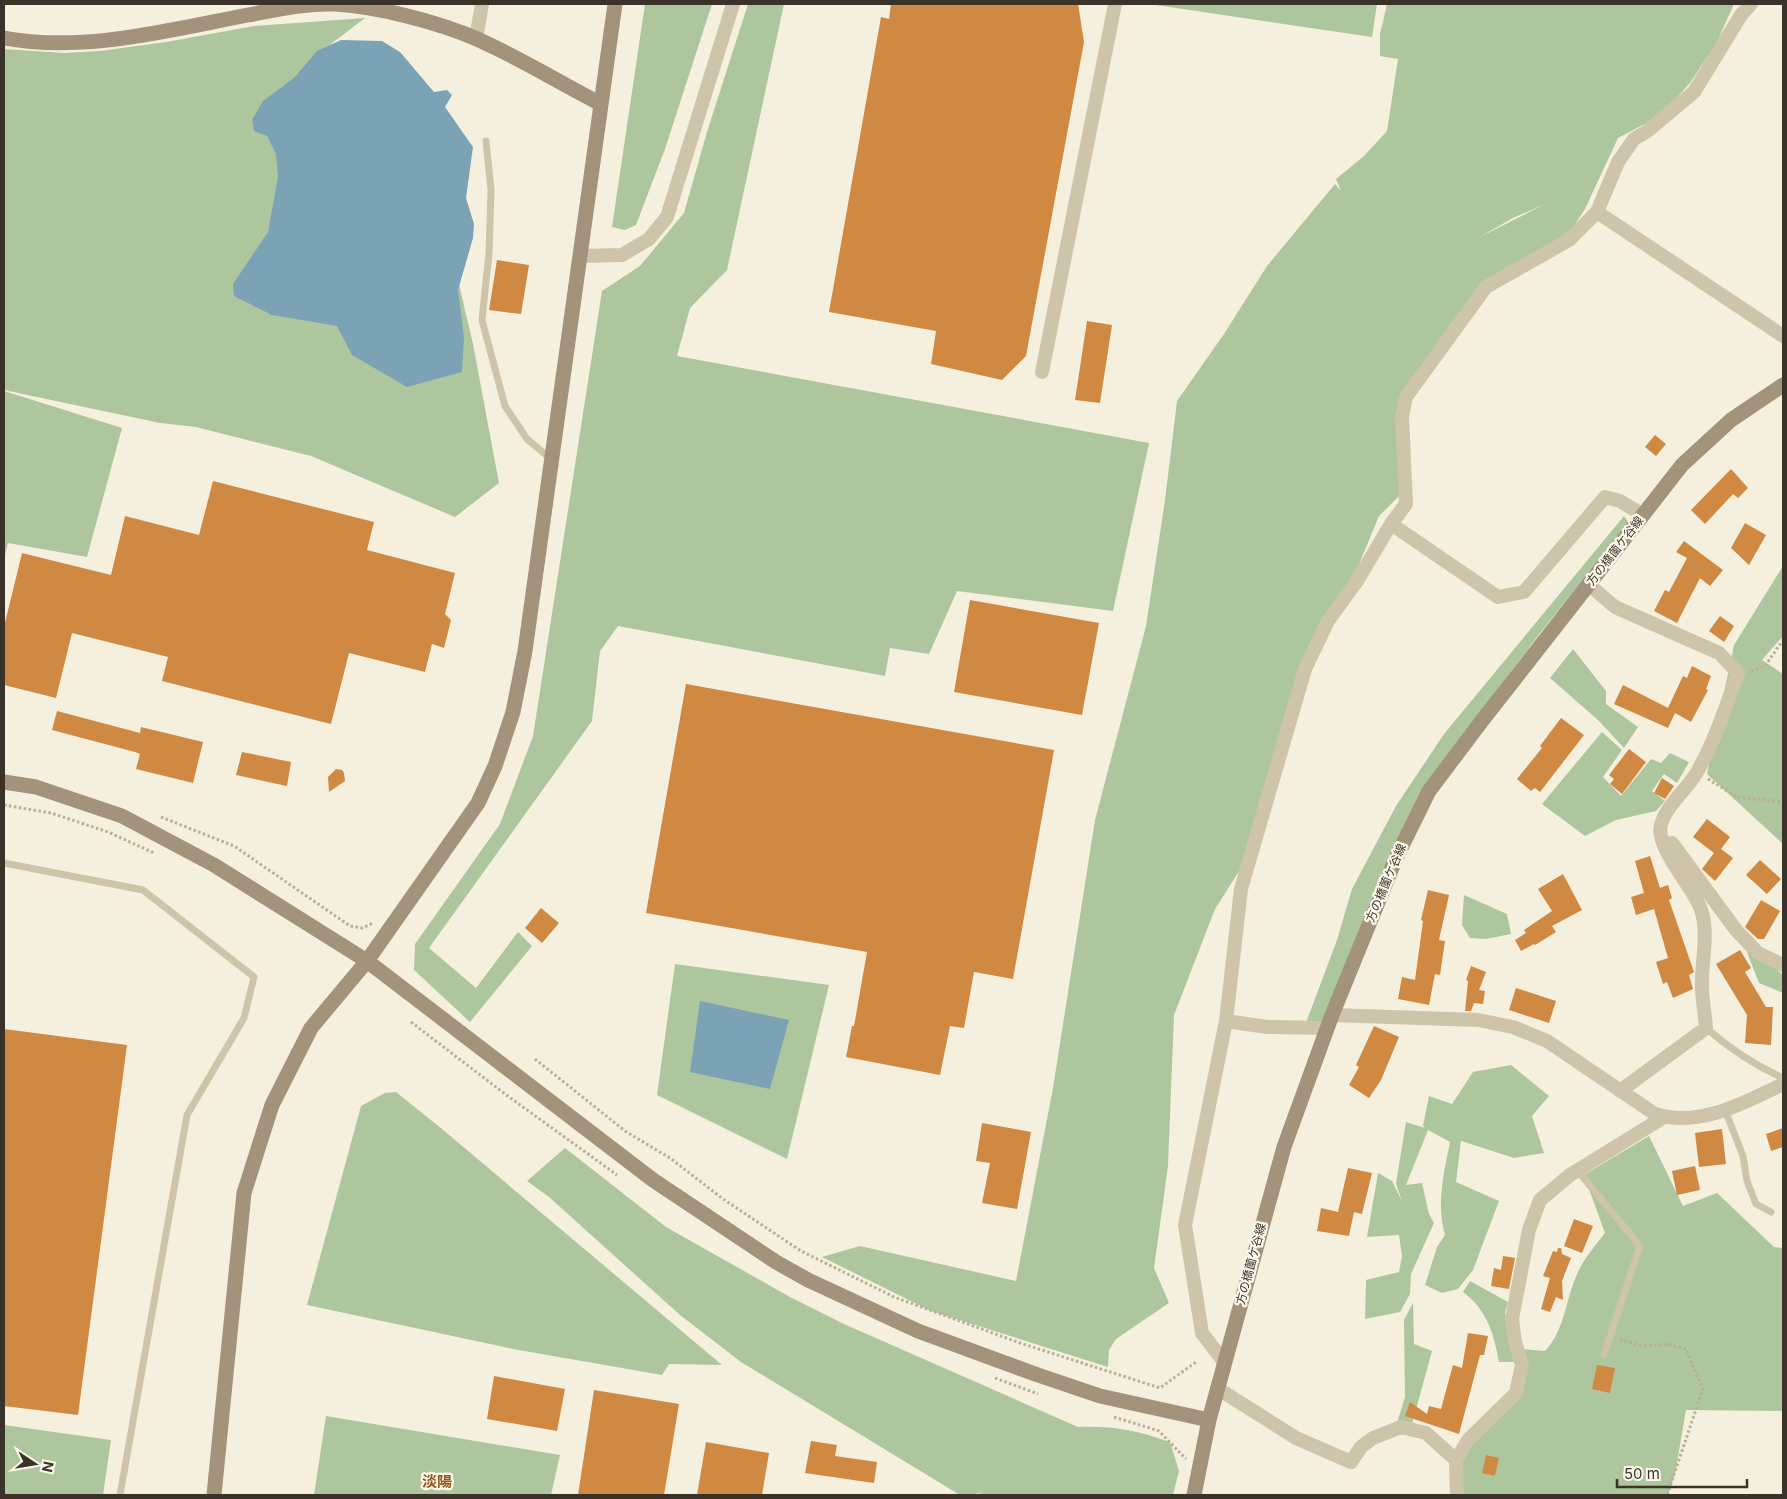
<svg xmlns="http://www.w3.org/2000/svg" width="1787" height="1499" font-family="Inter,'Noto Sans JP',sans-serif">
<rect width="100%" height="100%" fill="#f5f0de"/>
<path fill="#adc69d" fill-rule="evenodd" d="M645,4H712L665,149L636,225L625,230L612,227Z
M748,4H784L727,270L690,308L677,356L1149,443L1113,611L957,591L929,654L890,648L885,676L618,626L600,651L592,721L429,948L476,988L518,932L532,946L470,1022L414,970L415,944L500,824L533,736L602,291L640,266L684,213L707,132Z
M1149,4H1377L1372,37Z
M1387,4H1734L1717,42L1690,83L1660,116L1618,138L1585,209L1568,235L1500,276L1406,397L1404,491L1379,516L1355,574L1322,633L1243,865L1215,909L1174,1015L1168,1166L1154,1268L1169,1303L1116,1339L1109,1350L1108,1367L931,1311L822,1257L860,1246L1016,1281L1053,1088L1095,820L1146,626L1165,500L1177,401L1224,334L1267,266L1335,184L1341,191L1336,179L1364,156L1387,131L1398,59L1380,56V34ZM1545,204L1480,237L1513,218Z
M365,18L310,60L448,237L473,344L499,483L455,517L311,456L196,427L160,423L4,390V49L64,53L100,51L166,42L254,26Z
M4,391L122,428L87,557L8,543L4,559Z
M1624,516L1629,523L1540,633L1447,756L1380,876L1320,1028H1304L1337,940L1352,889L1396,806L1444,734Z
M1783,566V636L1762,660L1783,674V844L1707,774L1734,645Z
M1573,649L1606,691V704L1638,727L1624,748L1598,720L1550,678Z
M1602,732L1622,750L1603,777L1621,796L1651,759L1661,763L1670,753L1689,762L1677,783L1664,774L1652,791L1665,801L1656,811L1616,820L1585,836L1542,804Z
M1464,895L1507,914L1511,934L1486,939L1470,938L1462,925Z
M1747,952L1758,953L1783,975V993L1759,983Z
M675,964L829,985L787,1159L657,1095Z
M1511,1065L1549,1096L1532,1116L1544,1153L1514,1158L1461,1141L1456,1182L1499,1201L1473,1270L1458,1289L1442,1293L1425,1285L1437,1247L1445,1235C1436,1204 1444,1172 1450,1142L1428,1130L1406,1185L1422,1183L1429,1214L1434,1223L1411,1274L1410,1294L1400,1312L1365,1319L1366,1280L1399,1272L1402,1256L1399,1235L1367,1237L1378,1173L1392,1181L1402,1201L1396,1184L1406,1122L1425,1128L1423,1126L1429,1096L1452,1104L1473,1072Z
M396,1092L442,1129L722,1365L669,1364L662,1375L513,1349L307,1305L361,1106L385,1093Z
M1649,1136L1683,1206L1717,1193L1774,1247L1783,1248V1411L1686,1410L1675,1474L1668,1495H1460L1457,1463L1516,1393L1522,1349L1545,1351C1564,1331 1565,1304 1575,1279C1581,1262 1594,1247 1605,1233L1584,1175Z
M565,1148L666,1227L790,1297L844,1324L1078,1427C1113,1426 1136,1430 1170,1442L1179,1471L1173,1495H977L982,1492L972,1495H960L741,1362L680,1315L549,1197L527,1181Z
M1470,1281L1508,1302L1505,1312L1514,1362H1499C1494,1334 1487,1310 1463,1292Z
M1413,1303L1414,1344L1432,1351L1412,1424L1397,1423L1405,1397L1404,1320Z
M326,1416L560,1455L551,1495H314Z
M4,1425L111,1440L103,1495H4Z"/>
<path fill="#7ba3b5" d="M341,40L382,41L400,52L434,92L447,90L452,95L445,107L473,147L466,198L474,224L473,238L458,290L464,337L462,372L407,387L352,355L337,326L272,315L234,296L233,284L268,232L278,177L276,154L267,136L254,131L252,120L263,101L294,78L317,51Z
M700,1001L789,1020L770,1089L690,1072Z"/>
<path fill="#cf8942" d="M891,4H1078L1084,42L1026,356L1002,380L931,364L936,331L829,312L881,17L889,19Z
M497,260L529,265L521,314L489,310Z
M1087,321L1112,325L1100,403L1075,400Z
M1655,435L1666,444L1656,456L1645,447Z
M1731,469L1748,488L1738,498L1733,494L1705,524L1691,510Z
M213,481L374,522L367,550L455,573L445,614L451,620L444,648L432,644L425,672L349,653L331,724L162,681L168,657L72,633L56,698L4,685V627L22,553L111,575L125,516L199,535Z
M1745,523L1766,535L1749,565L1731,548Z
M1684,541L1723,570L1710,586L1700,578L1677,623L1654,611L1665,590L1669,592L1687,558L1676,552Z
M970,600L1099,623L1082,715L954,692Z
M1720,616L1734,626L1724,642L1709,631Z
M1692,666L1711,676L1706,689L1708,690L1691,722L1675,713L1668,728L1614,704L1623,685L1668,708L1683,676L1687,678Z
M686,684L1054,750L1013,979L974,972L964,1028L950,1026L940,1075L846,1057L852,1026H854L867,952L646,913Z
M57,711L140,733L141,727L203,742L193,783L136,769L140,754L135,752L52,730Z
M1561,718L1584,735L1540,792L1535,788L1531,791L1517,779L1542,748L1540,746Z
M1629,749L1646,762L1622,794L1610,784L1614,779L1609,775Z
M242,752L291,762L287,786L236,775Z
M336,769L342,770L344,773L345,781L329,792L328,777Z
M1662,778L1674,786L1665,799L1654,793Z
M1707,819L1730,837L1721,849L1733,858L1715,881L1702,869L1714,853L1693,837Z
M1650,856L1660,888L1668,885L1672,898L1669,900L1694,972L1689,975L1693,989L1673,998L1667,982L1663,984L1656,962L1668,958L1654,909L1636,915L1631,897L1644,893L1635,861Z
M1760,860L1781,879L1767,894L1746,875Z
M1563,874L1582,910L1552,926L1556,932L1535,945L1534,944L1521,951L1515,940L1526,933L1524,930L1552,911L1538,889Z
M1428,890L1449,895L1439,940L1445,941L1440,975L1435,974L1429,1005L1398,999L1402,977L1415,980L1423,921L1421,920Z
M1761,900L1780,911L1764,939H1758L1745,927Z
M541,908L559,923L542,943L525,928Z
M1740,950L1751,968L1745,972L1766,1007H1773L1771,1045L1745,1043L1747,1015L1716,964Z
M1471,966L1486,972L1479,990L1485,991L1483,1004L1474,1003L1471,1011H1465L1468,981L1466,980Z
M1516,988L1556,1001L1549,1023L1509,1010Z
M1374,1026L1399,1037L1381,1080L1369,1098L1349,1085L1359,1067L1356,1065Z
M4,1029L127,1045L78,1415L4,1406Z
M982,1123L1031,1132L1017,1209L982,1203L990,1163L976,1161Z
M1783,1128V1147L1771,1151L1766,1134Z
M1722,1129L1726,1164L1699,1167L1695,1133Z
M1695,1166L1700,1190L1677,1195L1672,1171Z
M1348,1168L1372,1173L1362,1214L1354,1212L1349,1236L1317,1231L1321,1208L1338,1212Z
M1574,1219L1593,1226L1582,1253L1564,1246Z
M1558,1248H1561L1562,1254L1571,1258L1562,1281L1563,1300L1556,1297L1550,1312L1541,1309L1550,1278L1543,1276L1553,1251L1557,1252Z
M1503,1256L1515,1258L1509,1289L1491,1286L1494,1268L1501,1270Z
M1468,1333L1488,1336L1484,1355H1480L1459,1434L1405,1416L1410,1402L1427,1414L1429,1406L1441,1409L1453,1365L1462,1368Z
M1597,1365L1615,1368L1610,1393L1592,1389Z
M494,1376L565,1389L557,1431L487,1419Z
M594,1390L679,1404L664,1495H578Z
M811,1441L837,1445L835,1456L877,1462L874,1483L805,1473Z
M706,1442L769,1453L762,1495H697Z
M1486,1455L1499,1458L1495,1476L1482,1473Z"/>
<g fill="none" stroke-linecap="round" stroke-linejoin="round">
<path stroke="#baae93" stroke-width="3" stroke-dasharray="2.5 2.5" stroke-linecap="butt" d="M1751,671L1765,666L1783,640
M1708,779L1737,797L1783,802
M4,805L51,813L108,832L154,853
M161,817L234,846L350,926L362,928L373,923
M411,1022L505,1094L617,1175
M535,1059L625,1131L670,1158L723,1199L801,1251L894,1297L1020,1343L1160,1388L1196,1362
M1620,1339L1642,1346L1667,1344L1686,1349L1703,1389L1667,1495
M995,1378L1038,1394
M1114,1417L1159,1431L1186,1459"/>
<path stroke="#cec4a9" stroke-width="7" d="M486,141L491,190L489,253L482,320L505,406L527,439L551,459
M4,863L143,890L254,977L244,1018L187,1115L120,1495
M1706,1028C1730,1049 1754,1065 1783,1078
M1725,1110L1743,1156L1747,1181L1756,1204L1771,1212
M1577,1170L1640,1246L1604,1355"/>
<path stroke="#cec4a9" stroke-width="14" d="M476,39L482,4
M1597,212L1783,336
M580,256L622,255L649,239L667,217L733,4
M1042,372L1115,4
M1391,524L1498,597L1524,592L1605,497L1620,501L1643,515
M1588,584L1615,607L1719,653L1738,673C1726,706 1715,741 1697,772C1687,790 1666,805 1661,825C1655,847 1692,886 1700,907C1710,931 1701,961 1702,986C1702,1000 1705,1014 1706,1028L1620,1091
M1672,843L1736,930L1758,953L1783,965
M1332,1015L1478,1020L1513,1027L1547,1041L1655,1114C1699,1128 1744,1103 1783,1084
M1226,1021L1267,1027L1327,1028
M1224,1362L1202,1333L1185,1225L1226,1021L1241,889L1305,669L1328,621L1357,581L1391,524L1406,504L1402,416L1406,397L1486,287L1569,240L1597,212L1618,162L1634,139L1646,132L1694,92L1741,15L1751,4
M1217,1388L1296,1438L1351,1462L1361,1447L1373,1438L1401,1427L1426,1433L1456,1460
M1457,1495L1456,1460L1468,1440L1516,1393L1522,1365L1515,1342L1512,1319L1529,1230L1540,1200L1570,1175L1664,1117"/>
<path stroke="#a2937a" stroke-width="15" d="M4,38C84,53 169,30 248,15C276,10 306,3 334,4C376,6 438,22 477,39C520,58 560,83 601,104
M4,782L36,787L122,816L214,865L367,961L653,1180L776,1262L808,1280L918,1331L1038,1375L1100,1396L1209,1420
M214,1495L244,1193L272,1105L311,1028L367,961L478,803L495,766L513,712L525,651L615,4
M1194,1495L1209,1420L1284,1147L1332,1015L1396,858L1429,791L1481,722L1682,465L1731,420L1783,385"/>
</g>
<g text-anchor="middle" stroke-width="4.5" stroke-linejoin="round" paint-order="stroke">
<g font-size="12" fill="#3b3329" stroke="#fcf8ec">
<text transform="translate(1615 551) rotate(-52)" y="4">方の橋薗ケ谷線</text>
<text transform="translate(1386 883) rotate(-67)" y="4">方の橋薗ケ谷線</text>
<text transform="translate(1251 1264) rotate(-75)" y="4">方の橋薗ケ谷線</text>
</g>
<g font-size="15" font-weight="bold" fill="#91561b" stroke="#fcf8ec">
<text x="437" y="1487">淡陽</text>
</g>
</g>
<rect width="1787" height="1499" fill="none" stroke="#3b3329" stroke-width="10"/>
<g transform="translate(35 1464) rotate(102)" stroke="#fcf8ec" stroke-width="4" paint-order="stroke">
<path d="M0-4L9 19L0 12L-9 19Z" fill="#3b3329"/>
<text y="-8" font-size="14" font-weight="bold" text-anchor="middle" fill="#3b3329">N</text>
</g>
<path d="M1617 1479v8h130v-8" fill="none" stroke="#3b3329" stroke-width="2.5"/>
<text x="1624" y="1479" font-size="15" fill="#3b3329" stroke="#fcf8ec" stroke-width="4" paint-order="stroke">50 m</text>
</svg>
